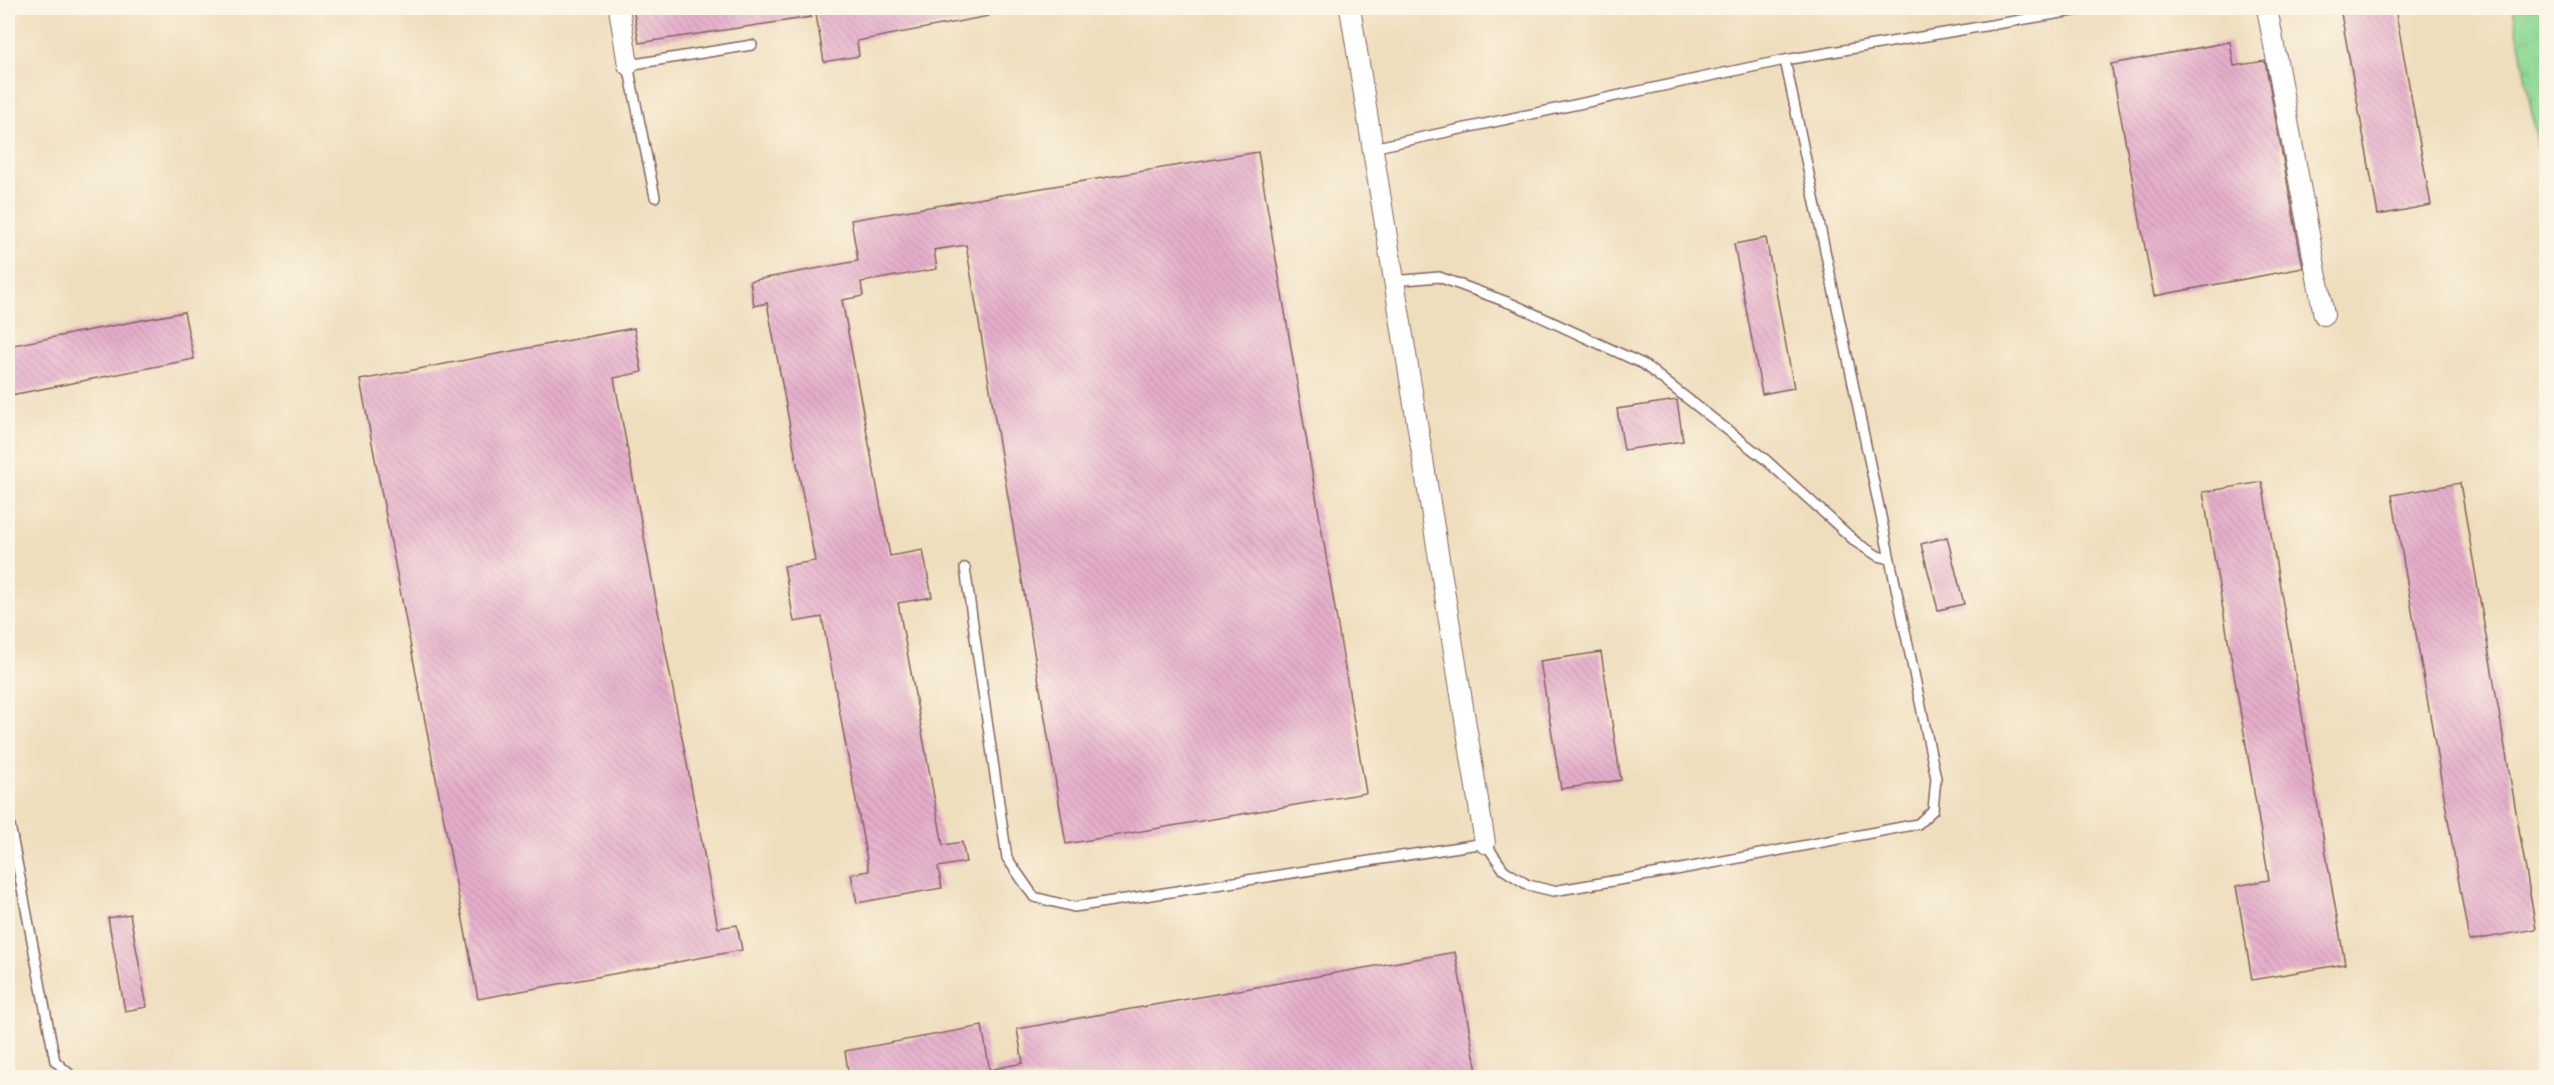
<svg xmlns="http://www.w3.org/2000/svg" width="2554" height="1085" font-family="'Playpen Sans',sans-serif">
<defs>
<pattern id="park-tufts" width="24" height="20" patternUnits="userSpaceOnUse" patternTransform="scale(1.5)"><rect width="24" height="20" fill="#90d995"/><path d="M3 7l-1-3M5 7V3M7 7l1-3M15 17l-1-3M17 17v-4M19 17l1-3" fill="none" stroke="#7eba81"/></pattern>
<pattern id="building-back-hatch" width="6" height="6" patternUnits="userSpaceOnUse" patternTransform="scale(1.5)"><rect width="6" height="6" fill="#e5adcb"/><path d="M-1 5l2 2M0 0l6 6M5-1l2 2" fill="none" stroke="#c694ae"/></pattern>
</defs>
<rect width="100%" height="100%" fill="#fcf5e5"/>
<filter id="ink" filterUnits="userSpaceOnUse"><feTurbulence type="fractalNoise" baseFrequency=".0167" numOctaves="2"/><feDisplacementMap in="SourceGraphic" scale="12" xChannelSelector="R" yChannelSelector="G"/><feConvolveMatrix kernelMatrix="1 2 1 2 8 2 1 2 1" color-interpolation-filters="sRGB"/></filter>
<filter id="wash" filterUnits="userSpaceOnUse"><feTurbulence type="fractalNoise" baseFrequency=".008" numOctaves="4" result="noise"/><feDisplacementMap in="SourceGraphic" scale="24" xChannelSelector="R" yChannelSelector="G"/><feGaussianBlur stdDeviation="1.35" result="paint"/><feColorMatrix in="noise" values="0 0 0 0 0 0 0 0 0 0 0 0 0 0 0 0 0 1.4 0 .05"/><feComposite in="paint" operator="in"/></filter>
<g filter="url(#wash)">
<rect width="100%" height="100%" fill="#efdebd"/>
<path fill="url(#park-tufts)" stroke="#6d7c60" stroke-width="1.5" d="M2513,8H2546V192Z"/>
<g id="blocks">
<path fill="url(#building-back-hatch)" d="M633,8H811V17L639,43Z
M815,8H988L989,16L857,41L859,56L824,62Z
M2340,8H2395L2431,205L2378,215Z
M2230,42L2234,66L2265,61L2303,268L2154,296L2111,64Z
M1258,152L1366,793L1066,844L966,245L934,250L937,269L861,282L863,296L842,300L890,556L923,550L932,597L898,603L943,845L962,842L966,862L938,867L942,888L857,903L851,874L869,871L822,617L794,622L784,566L815,561L767,303L754,306L750,281L858,261L851,220Z
M1766,238L1794,388L1762,394L1734,244Z
M184,312L194,359L11,395L8,376V346Z
M634,328L642,372L614,378L718,928L737,925L742,950L478,999L360,380Z
M1677,400L1683,441L1624,450L1617,409Z
M2262,482L2345,964L2252,980L2236,886L2269,880L2203,492Z
M2460,483L2536,929L2469,941L2392,495Z
M1947,537L1964,604L1938,610L1921,544Z
M1601,652L1621,780L1561,789L1540,661Z
M130,914L147,1007L125,1011L108,918Z
M1455,952L1478,1077H994L993,1069L1023,1063L1017,1029Z
M982,1026L991,1077H849L845,1051Z"/>
</g>
</g>
<g filter="url(#ink)">
<use href="#blocks" fill-opacity="0" stroke="#84625e" stroke-width="1.5"/>
<g fill="none" stroke-linecap="round" stroke-linejoin="round">
<g stroke="#84625e" stroke-width="12">
<path id="service" d="M1372,148L1785,60L2091,8
M655,197L628,65L752,45
M1393,281L1439,277L1515,305L1643,364L1766,460L1857,543L1878,556L1890,559
M965,568L1007,858L1034,897L1074,907L1485,843L1504,870L1528,885L1553,891L1660,873L1918,824L1933,810L1936,778L1785,60
M8,815L55,1061L74,1078"/>
</g>
<g stroke="#84625e" stroke-width="22">
<path id="minor" d="M619,8L628,65
M1350,8L1485,843
M2267,8L2324,315"/>
</g>
<use href="#service" stroke="#fff" stroke-width="9"/>
<use href="#minor" stroke="#fff" stroke-width="20"/>
</g>
</g>
<rect width="2554" height="1085" fill="none" stroke="#fcf5e5" stroke-width="30"/>
</svg>
